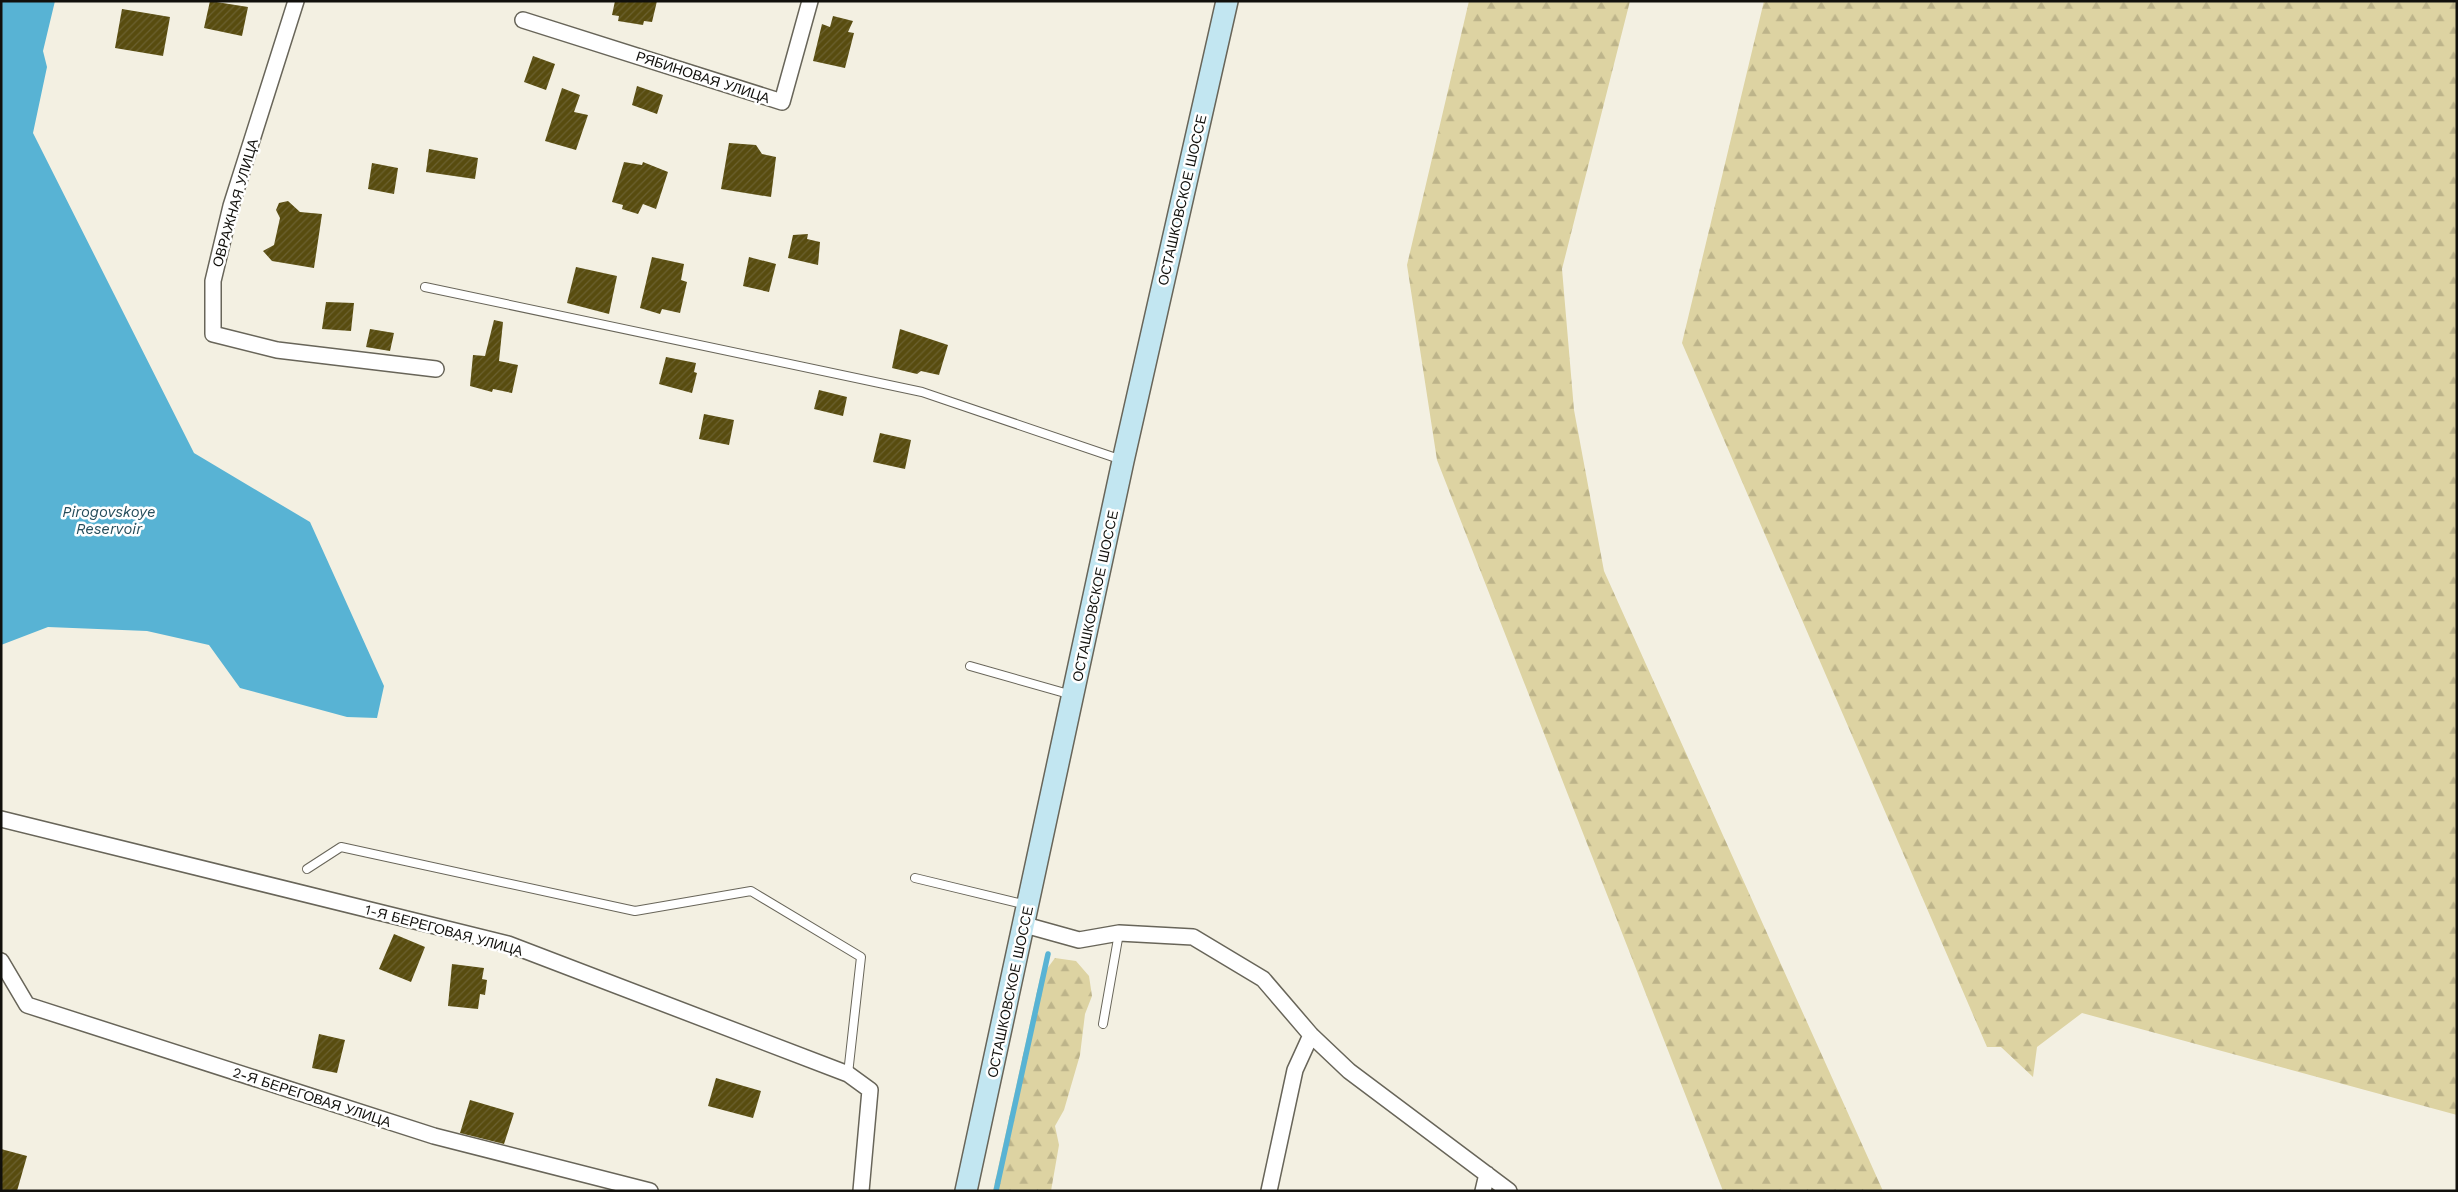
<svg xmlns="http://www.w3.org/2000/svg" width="2458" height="1192" font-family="'Work Sans',sans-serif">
<defs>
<pattern id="forest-firs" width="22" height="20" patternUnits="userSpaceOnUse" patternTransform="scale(1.25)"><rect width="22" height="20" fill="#ddd3a2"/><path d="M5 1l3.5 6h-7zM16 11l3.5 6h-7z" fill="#bdb48a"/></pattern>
<pattern id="building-hatch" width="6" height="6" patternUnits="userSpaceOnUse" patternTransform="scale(1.25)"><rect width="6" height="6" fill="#584c0f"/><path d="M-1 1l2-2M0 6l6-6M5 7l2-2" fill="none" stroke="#6b6130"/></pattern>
</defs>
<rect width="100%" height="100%" fill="#f3f0e2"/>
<path fill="url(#forest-firs)" d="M1469,1H1630L1562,269L1574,410L1604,571L1883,1191H1723L1437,460L1407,265Z
M1764,1H2457V1115L2082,1013L2037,1047L2033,1077L2001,1047H1987L1682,343Z
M1055,958L1076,961L1089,976L1092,996L1085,1014L1080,1055L1064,1110L1055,1126L1059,1145L1051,1191H993L1040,978Z"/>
<path fill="#58b3d4" d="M1,1H55L43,51L47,67L33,133L194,453L310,522L384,686L377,718L347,717L240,688L209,645L147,631L48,627L1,645Z"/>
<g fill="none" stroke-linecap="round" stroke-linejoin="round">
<path stroke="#58b3d4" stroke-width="5.5" d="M996,1191L1048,954"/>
</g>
<path fill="url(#building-hatch)" d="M210,1L248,7L242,36L204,28Z
M615,1H657L652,22L644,21L643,25L618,21L619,16L612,15Z
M122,9L170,17L163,56L115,48Z
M833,16L853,21L848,32L854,33L845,68L813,61L822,24L830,27Z
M533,56L555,64L546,90L524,82Z
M637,86L663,95L657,114L632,105Z
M562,88L580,95L574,112L588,115L576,150L545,141Z
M729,143L756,145L762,154L776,157L771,197L721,189Z
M429,149L478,158L475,179L426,172Z
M624,162L642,165L643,162L668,172L656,209L643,204L638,214L622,209L623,205L612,202Z
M372,163L398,168L394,194L368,189Z
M288,201L300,212L322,214L314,268L272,261L263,251L274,245L280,218L276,210L279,203Z
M808,234L807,239L820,242L818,265L788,258L793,235Z
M652,257L684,264L681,280L687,282L680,313L662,309L660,314L640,308Z
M749,257L776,264L769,292L743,286Z
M576,267L617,276L609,314L567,303Z
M326,302L354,303L351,331L322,329Z
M494,320L503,322L499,361L518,365L512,393L493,389L492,392L470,386L473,355L485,356Z
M370,329L394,333L390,351L366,347Z
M900,329L948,345L939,375L921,371L917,374L892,368Z
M666,357L696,363L694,372L697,373L692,393L659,384Z
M819,390L847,397L843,416L814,409Z
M704,414L734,420L729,445L699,439Z
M880,433L911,440L905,469L873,462Z
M394,934L425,947L411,982L379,969Z
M452,964L484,968L482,979L487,980L485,995L480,994L478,1009L448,1006Z
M319,1034L345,1040L337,1073L312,1068Z
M716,1078L761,1091L753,1118L708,1106Z
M470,1100L514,1113L504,1144L460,1133Z
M1,1149L27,1156L17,1191H1Z"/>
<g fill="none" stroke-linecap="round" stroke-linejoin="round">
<g stroke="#686559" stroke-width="10">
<path id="service" d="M425,287L922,392L1122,460
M970,666L1072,695
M307,869L341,847L635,911L751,891L861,957L848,1074
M915,878L1027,905
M1103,1024L1119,933"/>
</g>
<g stroke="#686559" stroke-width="18">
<path id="minor" d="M296,1L231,206L213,281V334L277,350L436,369
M523,20L782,102L810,1
M1,819L508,944L848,1074L870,1090L861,1191
M1025,925L1079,940L1119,933L1193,937L1263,979L1311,1035L1349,1071L1509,1191
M1,961L27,1005L434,1136L650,1191
M1269,1191L1295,1070L1311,1035
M1483,1191L1487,1174"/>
</g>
<g stroke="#686559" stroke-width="24">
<path id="secondary" d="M966,1191L1123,461L1227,1"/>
</g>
<use href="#service" stroke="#fff" stroke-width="8"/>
<use href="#minor" stroke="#fff" stroke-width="15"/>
<use href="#secondary" stroke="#c2e6f1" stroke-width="21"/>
</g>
<g text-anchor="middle" stroke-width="5" stroke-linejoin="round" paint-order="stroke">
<g font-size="14" fill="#11100c" stroke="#fff">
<text transform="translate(703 77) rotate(18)" y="5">РЯБИНОВАЯ УЛИЦА</text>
<text transform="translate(1182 200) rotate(-77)" y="5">ОСТАШКОВСКОЕ ШОССЕ</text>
<text transform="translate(235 203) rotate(-74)" y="5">ОВРАЖНАЯ УЛИЦА</text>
<text transform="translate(1095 596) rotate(-78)" y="5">ОСТАШКОВСКОЕ ШОССЕ</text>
<text transform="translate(444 930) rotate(15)" y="5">1-Я БЕРЕГОВАЯ УЛИЦА</text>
<text transform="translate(1010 992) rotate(-78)" y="5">ОСТАШКОВСКОЕ ШОССЕ</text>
<text transform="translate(312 1097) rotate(18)" y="5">2-Я БЕРЕГОВАЯ УЛИЦА</text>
</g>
<g font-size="15" font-style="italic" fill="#254d5b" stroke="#fff">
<text x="109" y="517">Pirogovskoye<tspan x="109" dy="17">Reservoir</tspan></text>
</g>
</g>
<rect width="2458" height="1192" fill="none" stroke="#11100c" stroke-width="5"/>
</svg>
